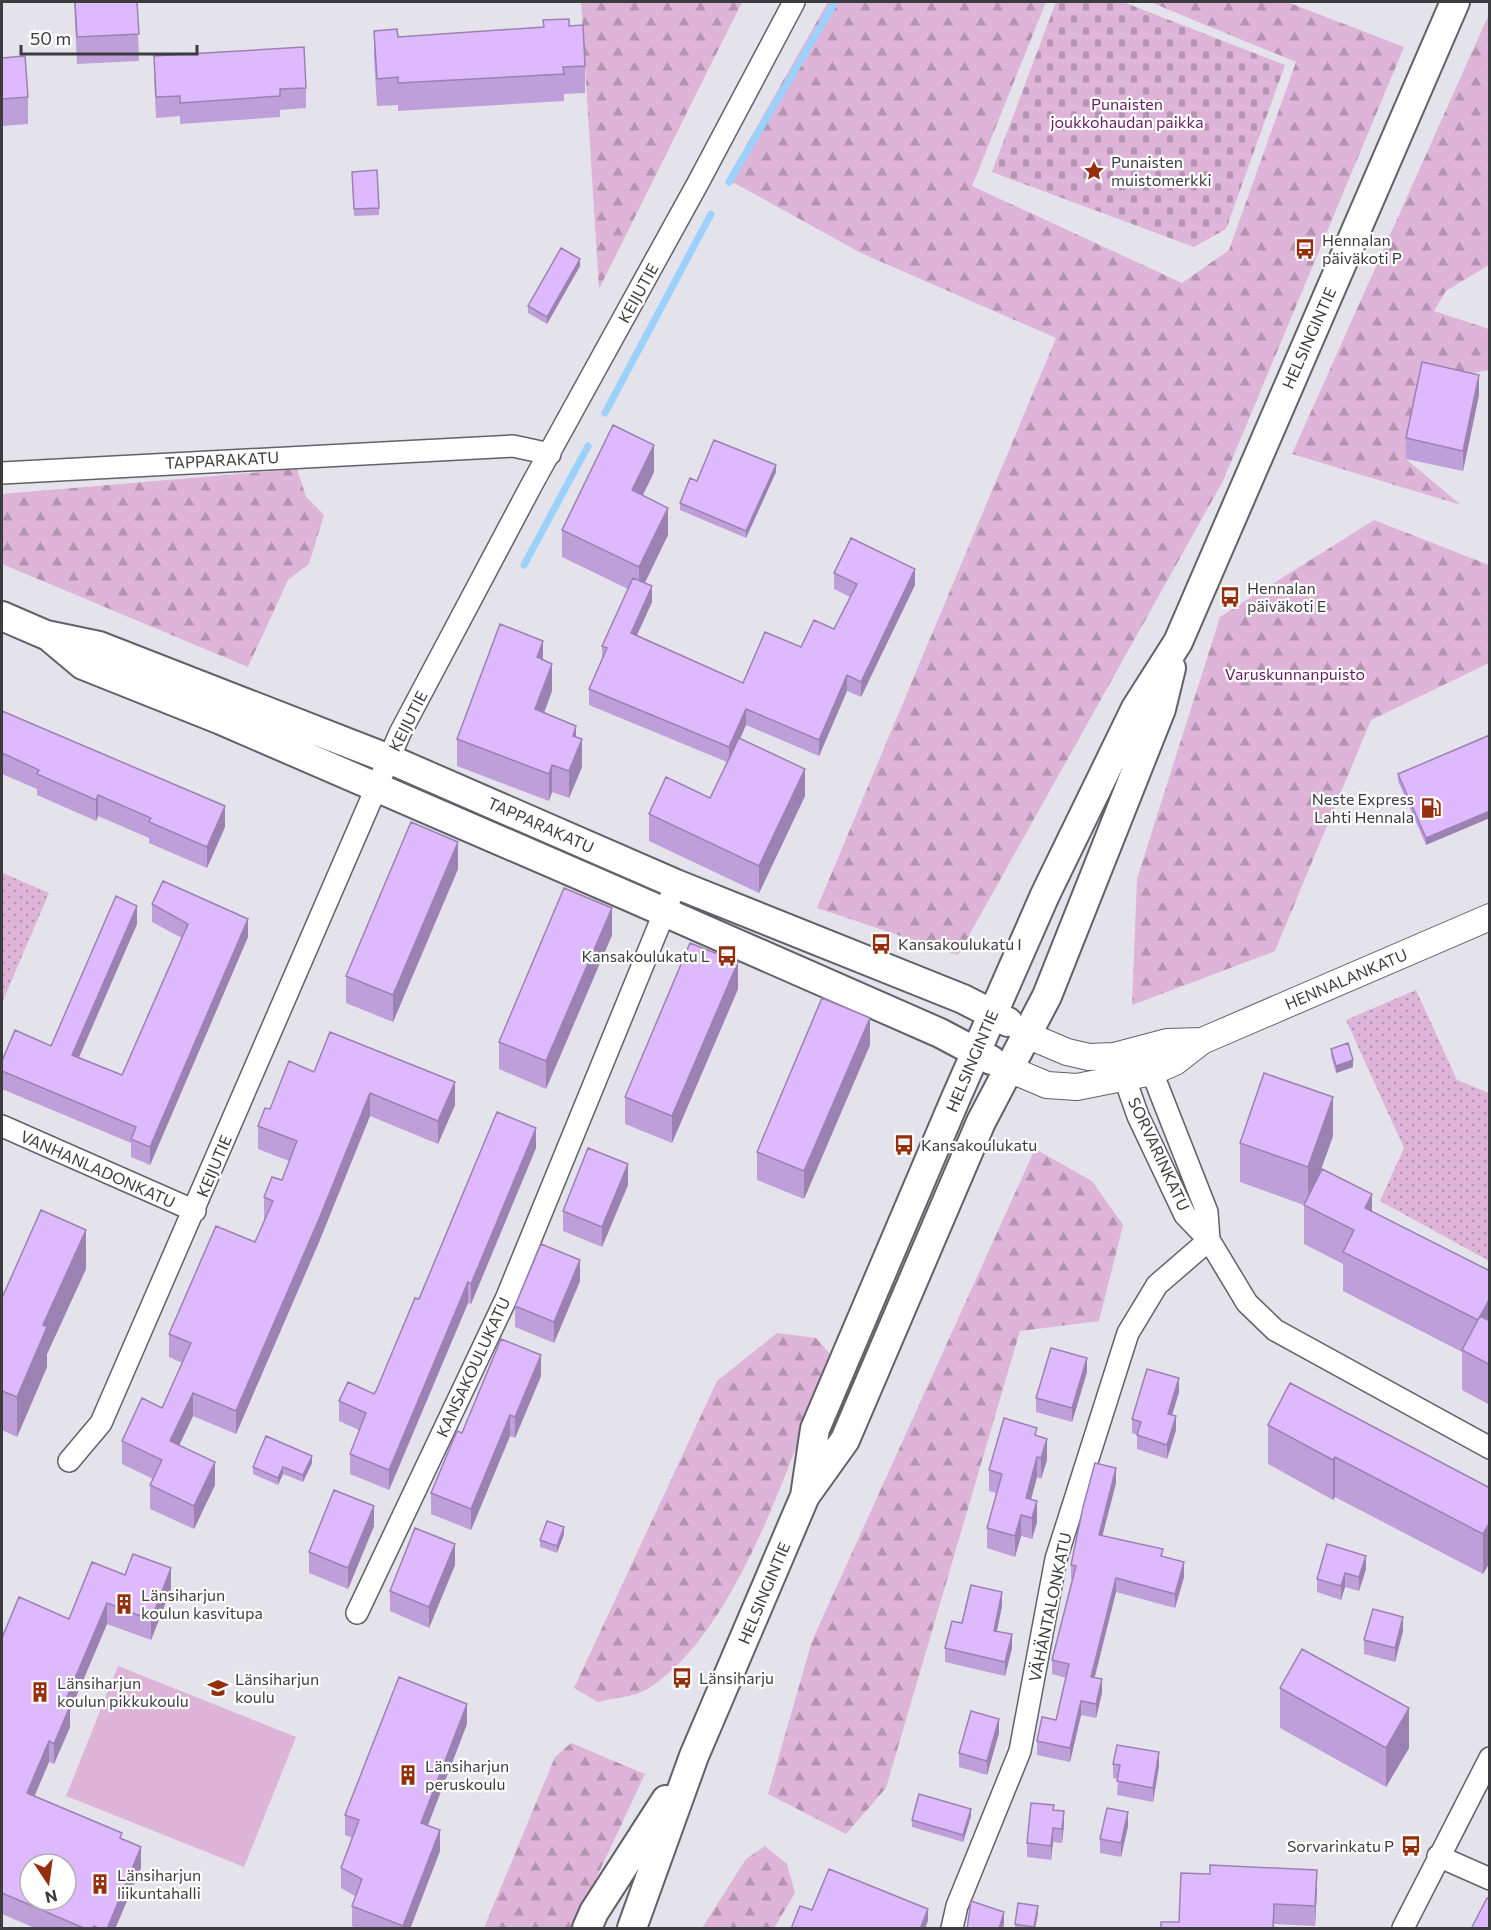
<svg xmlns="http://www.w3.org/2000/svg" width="1491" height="1930" font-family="Commissioner,sans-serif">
<defs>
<pattern id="forest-firs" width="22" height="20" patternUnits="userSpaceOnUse" patternTransform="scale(1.5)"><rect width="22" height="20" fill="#deb4d8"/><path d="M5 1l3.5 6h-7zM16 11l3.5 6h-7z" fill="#b594b1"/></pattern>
<pattern id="cemetery-stones" width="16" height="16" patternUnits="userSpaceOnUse" patternTransform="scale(1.5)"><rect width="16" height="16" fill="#deb4d8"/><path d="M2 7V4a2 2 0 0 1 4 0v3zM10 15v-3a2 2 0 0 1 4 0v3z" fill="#b594b1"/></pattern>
<pattern id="park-dots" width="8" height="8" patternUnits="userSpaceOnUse" patternTransform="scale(1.5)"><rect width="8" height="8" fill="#deb4d8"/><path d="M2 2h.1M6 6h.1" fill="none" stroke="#b594b1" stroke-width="1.8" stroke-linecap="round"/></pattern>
</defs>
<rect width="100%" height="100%" fill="#e4e3eb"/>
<path fill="#deb4d8" d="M118,1666L296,1737L244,1867L66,1796Z"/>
<path fill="url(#forest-firs)" d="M581,2H742L599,289Z
M828,2H1046L972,186L1182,283L1229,250L1296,62L1150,2H1287L1404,47L1223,481L958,955L817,908L1056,338L861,253L727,179Z
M1489,14V265L1446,291L1434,311L1489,329V370L1422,383L1406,459L1461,505L1292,454Z
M297,469L306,497L324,515L309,564L288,580L248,667L2,564V494Z
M1374,520L1489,565V663L1371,720L1275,951L1132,1005L1137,879L1220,617Z
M1035,1149L1092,1181L1123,1225L1099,1321L1020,1331L886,1788L846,1834L768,1794L812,1641Z
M777,1333L816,1338L831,1355C792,1453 739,1633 646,1690C634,1697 612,1698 598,1702L574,1688L717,1381Z
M571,1743L645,1774L573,1928H484L555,1757Z
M765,1846L787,1864L795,1893L774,1928H702L746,1859Z"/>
<path fill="url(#cemetery-stones)" d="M1056,2H1123L1285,65L1226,229L1194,247L992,172Z"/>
<path fill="url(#park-dots)" d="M3,873L49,893L2,1003V876Z
M1416,990L1457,1080L1489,1093V1261L1380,1201L1404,1148L1346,1020Z"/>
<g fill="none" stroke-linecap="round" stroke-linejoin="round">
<path stroke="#9bd1fb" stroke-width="7" d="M729,182L835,2
M605,413L711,214
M524,565L588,446"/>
<g stroke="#616168" stroke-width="24">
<path id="minor" d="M2,473L513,446L550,454
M2,1126L195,1211
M1209,1240L1207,1212L1152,1072L1131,1053L1125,1079L1138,1116L1185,1215L1209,1240L1247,1303L1275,1330L1490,1448
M69,1461L101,1423L400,733L531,486L698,183L794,2
M357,1613L506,1299L676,884
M1438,1856L1490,1879
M952,1928L957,1906L1020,1751L1056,1559L1128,1333L1157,1285L1209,1240
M1403,1928L1490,1758"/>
</g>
<g stroke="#616168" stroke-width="28">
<path id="tertiary" d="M1027,1035L1067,1052L1089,1057L1114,1056L1167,1042L1202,1041
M1009,1069L1047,1085L1077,1087L1152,1072L1175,1062L1202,1041L1490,917"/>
</g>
<g stroke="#616168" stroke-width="32">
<path id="secondary" d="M2,616L46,635L99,646L389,759L676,884L963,999L1008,1022
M52,639L83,665L221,720L628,896L940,1033L991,1060
M805,1496L815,1429L955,1100L1045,895L1136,708L1178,642L1455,2
M587,1928L594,1912L666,1800
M632,1928L694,1756L805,1496L845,1440L981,1122L1047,996L1161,709L1171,668"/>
</g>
<use href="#minor" stroke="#fff" stroke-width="21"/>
<use href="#tertiary" stroke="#fff" stroke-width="26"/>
<use href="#secondary" stroke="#fff" stroke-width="28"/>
</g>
<path fill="#bf9fda" d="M74,2H137L139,61L77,64Z
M543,20L569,26L585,66V93L564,94V101L398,111V105L377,106L374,58V31L398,37L543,27Z
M154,56L306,88V108L280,110V117L180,124V116L156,118L154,77Z
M2,58L28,97V124L2,126Z
M352,172L379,208V215L354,216Z
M580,266L547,324L528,313V306Z
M1479,395L1463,471L1406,459V438Z
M654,472L643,495L668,535L645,583L652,602L637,635L743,683L801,647L834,629L850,597L834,589V573L915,585L861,697L847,691L819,756L746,725L740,739L805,796L759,893L649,841V814L710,798L727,762L589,705V689L602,658V646L628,589L562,557V530Z
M776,472L746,538L680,510V503L697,481Z
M552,691L544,713L576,738L582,767L569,798L552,792L549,801L457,766V739Z
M2,711L225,827L207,868L149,843V838L98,816L96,821L37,795V789L2,774Z
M1490,735L1426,845L1398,781V774Z
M458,869L393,1022L346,1003V976Z
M152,904L248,937L150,1165L131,1157V1143L2,1089V1061L51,1046L137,924L79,1057L122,1075L182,938L152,922Z
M612,935L546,1089L499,1069V1042Z
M738,989L672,1143L625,1124V1097Z
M870,1045L804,1199L757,1180V1152Z
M1331,1049L1353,1067L1336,1073L1331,1056Z
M314,1072L455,1105L438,1144L370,1116L319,1242L236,1434L193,1416L179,1445L215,1485L194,1529L150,1509V1485L153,1479L122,1464V1441L162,1408L182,1363L169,1357V1334L255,1242L265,1221L264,1220V1197L282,1180L289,1161L258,1149V1126L270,1109Z
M1333,1136L1319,1175L1372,1212L1490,1271V1405L1462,1390V1352L1343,1291V1264L1304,1244V1205L1240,1182V1143Z
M536,1148L471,1304L468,1303L389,1490L350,1474V1454L359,1430L339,1421V1401L374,1394L419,1299Z
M628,1185L602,1247L563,1231V1211Z
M86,1269L47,1354V1367L17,1437L2,1430V1298Z
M580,1281L554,1343L515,1327V1306Z
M1087,1372L1072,1422L1036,1412V1398Z
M541,1376L515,1438L510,1436L471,1530L431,1514V1493L462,1433Z
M1179,1392L1172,1415L1176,1430L1167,1459L1137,1449V1435L1132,1433V1419Z
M1268,1425L1490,1488V1562L1483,1574L1335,1497L1333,1500L1268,1464Z
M1037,1436L1047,1460L1041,1479L1037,1477L1031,1499L1037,1522L1032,1539L1021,1536L1015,1557L987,1548V1528L996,1493L989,1491V1470Z
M312,1463L303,1482L283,1474L278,1485L253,1474V1467Z
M1116,1483L1102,1536L1163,1557L1184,1577L1175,1608L1116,1592L1095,1677L1102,1693L1096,1718L1081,1715L1070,1762L1037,1755V1741L1056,1720L1066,1678L1052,1674V1660L1072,1580L1071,1579V1565Z
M374,1526L348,1589L309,1573V1552Z
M564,1534L557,1553L540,1547V1540Z
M455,1565L429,1628L390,1611V1591Z
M1366,1569L1359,1591L1345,1587L1341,1600L1317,1592V1579Z
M125,1575L171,1589L151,1640L107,1624L70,1711V1727L54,1764L49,1762L34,1796L122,1839L141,1868L115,1929H37L2,1914V1638L69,1619Z
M1002,1606L997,1631L1012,1648L1005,1676L945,1662V1648L962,1623Z
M1403,1631L1395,1662L1364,1654V1640Z
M1280,1688L1409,1748L1386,1787L1280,1728Z
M467,1724L428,1825L440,1851L410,1929H357L352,1926V1906L355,1896L341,1888V1868L352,1838L345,1835V1815Z
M999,1733L987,1775L959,1767V1753Z
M1113,1764L1159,1766L1153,1802L1117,1795L1118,1779L1113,1778Z
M1054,1810L1064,1824L1062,1843L1053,1842L1051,1860L1027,1857V1843Z
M971,1816L963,1842L912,1827V1820Z
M1128,1826L1121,1857L1100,1853V1839Z
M1317,1890L1315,1926L1274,1924V1929H1161L1179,1922Z
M1038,1913L1035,1929H1015V1924Z"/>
<path fill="#9b82b2" d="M580,259V266L547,324V317Z
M1479,375V395L1463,471V451Z
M654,445V472L632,517V490Z
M776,465V472L746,538V531Z
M668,508V535L639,594V567Z
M915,569V585L861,697V682Z
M652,586V602L631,648V633Z
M543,641V668L537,657Z
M552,664V691L535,737V709Z
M847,675V691L819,756V740Z
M746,709V725L729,763V747Z
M576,726V753L582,739V767L569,798V771L573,736Z
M552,765V792L549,801V774Z
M805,769V796L759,893V866Z
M98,795V816L96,821V800Z
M225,806V827L207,868V847Z
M1490,811V818L1426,845V838Z
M458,842V869L393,1022V995Z
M137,906V924L72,1073V1055Z
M612,908V935L546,1089V1061Z
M248,919V937L150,1165V1147Z
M738,962V989L672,1143V1116Z
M870,1018V1045L804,1199V1171Z
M1353,1060V1067L1336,1073V1066Z
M455,1082V1105L438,1144V1121Z
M370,1093V1116L319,1242L236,1434V1411Z
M1333,1097V1136L1308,1206V1167Z
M536,1128V1148L471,1304V1284Z
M628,1164V1185L602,1247V1227Z
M1372,1194V1233L1365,1208Z
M86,1230V1269L47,1354V1367L17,1437V1397L43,1325Z
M580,1260V1281L554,1343V1322Z
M468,1282V1303L389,1490V1470Z
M1490,1298V1338L1478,1360V1320Z
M541,1355V1376L515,1438V1417Z
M1087,1358V1372L1072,1422V1408Z
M1179,1378V1392L1168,1428V1414Z
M193,1393V1416L170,1465V1441Z
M510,1415V1436L471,1530V1509Z
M1176,1416V1430L1167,1459V1445Z
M1047,1439V1460L1041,1479V1458Z
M312,1456V1463L303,1482V1475Z
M1037,1457V1477L1026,1518V1498Z
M1335,1457V1497L1333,1500V1460Z
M215,1462V1485L194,1529V1506Z
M283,1467V1474L278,1485V1478Z
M1116,1468V1483L1099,1549V1535Z
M1037,1501V1522L1032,1539V1518Z
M374,1506V1526L348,1589V1568Z
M1021,1515V1536L1015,1557V1536Z
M1490,1522V1562L1483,1574V1534Z
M564,1527V1534L557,1553V1546Z
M455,1544V1565L429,1628V1607Z
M1366,1556V1569L1359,1591V1577Z
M1184,1562V1577L1175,1608V1594Z
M171,1568V1589L151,1640V1620Z
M1345,1573V1587L1341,1600V1586Z
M1116,1578V1592L1091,1691V1677Z
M1002,1592V1606L994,1644V1631Z
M107,1603V1624L70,1711V1727L54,1764V1744L64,1704Z
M1403,1617V1631L1395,1662V1648Z
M1012,1634V1648L1005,1676V1662Z
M1102,1679V1693L1096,1718V1704Z
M1081,1701V1715L1070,1762V1748Z
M467,1704V1724L421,1843V1823Z
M1409,1708V1748L1386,1787V1748Z
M999,1719V1733L987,1775V1761Z
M49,1741V1762L27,1814V1793Z
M1159,1752V1766L1153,1802V1788Z
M971,1809V1816L963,1842V1835Z
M1064,1811V1824L1062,1843V1829Z
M1128,1812V1826L1121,1857V1843Z
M1053,1828V1842L1051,1860V1846Z
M440,1830V1851L410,1929H403V1926Z
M141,1847V1868L115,1929H107Z
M1317,1870V1890L1315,1926V1906Z
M1038,1906V1913L1035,1929H1034Z
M928,1909V1921L925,1929H920Z
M1004,1912V1924L1003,1929H999Z"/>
<path fill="#deb9fe" stroke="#9b82b2" stroke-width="1.5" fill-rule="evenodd" d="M75,2H137L139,34L77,37Z
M569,19V26L583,25L585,66L563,67L564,74L398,83V77L377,79L374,31L397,29L398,37L544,27L543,20Z
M304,47L306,88L280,89V96L180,103V96L156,97L154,56Z
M25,56L28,97L2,99V58Z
M377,170L379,208L354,209L352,172Z
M561,248L580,259L547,317L528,306Z
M1422,362L1479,375L1463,451L1406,438Z
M613,425L654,445L632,490L668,508L639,567L562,530Z
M714,440L776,465L746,531L680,503L690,478L697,481Z
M851,538L915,569L861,682L847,675L819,740L746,709L729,747L589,689L607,648L602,646L633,578L652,586L631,633L743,683L765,632L801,647L814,620L834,629L857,584L834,573Z
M500,624L543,641L537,657L552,664L535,709L576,726L573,736L582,739L569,771L552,765L549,774L457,739Z
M2,711L225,806L207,847L149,822L151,818L98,795L96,800L37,774L39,770L2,753Z
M1490,735V811L1426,838L1398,774Z
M739,738L805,769L759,866L649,814L666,777L710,798Z
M411,822L458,842L393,995L346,976Z
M163,881L248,919L150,1147L131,1139L136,1127L2,1071V1061L15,1030L51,1046L116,896L137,906L72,1055L122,1075L188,924L152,904Z
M564,888L612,908L546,1061L499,1042Z
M690,943L738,962L672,1116L625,1097Z
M822,998L870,1018L804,1171L757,1152Z
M330,1032L455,1082L438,1121L370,1093L319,1219L236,1411L193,1393L170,1441L215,1462L194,1506L150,1485L162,1460L122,1441L142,1398L162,1408L191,1343L169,1334L216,1226L255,1242L273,1201L264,1197L272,1177L282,1180L297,1141L258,1126L265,1108L270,1109L289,1061L314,1072Z
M1348,1043L1353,1060L1336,1066L1331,1049Z
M1264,1073L1333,1097L1308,1167L1240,1143Z
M497,1112L536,1128L471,1284L468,1282L389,1470L350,1454L366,1413L339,1401L348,1382L374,1394L376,1391L415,1298L419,1299Z
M588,1148L628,1164L602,1227L563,1211Z
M1322,1169L1372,1194L1365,1208L1490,1271V1298L1478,1320L1343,1252L1354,1230L1304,1205Z
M41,1210L86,1230L43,1325L47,1327L17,1397L2,1391V1298Z
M541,1244L580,1260L554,1322L515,1306Z
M1480,1316L1490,1321V1365L1462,1350Z
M501,1339L541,1355L515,1417L510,1415L471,1509L431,1493L457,1431L462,1433Z
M1051,1348L1087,1358L1072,1408L1036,1398Z
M1147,1369L1179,1378L1168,1414L1176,1416L1167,1445L1137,1435L1141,1422L1132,1419Z
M1290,1383L1490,1488V1522L1483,1534L1335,1457L1333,1460L1268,1425Z
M1004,1418L1037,1428L1035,1435L1047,1439L1041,1458L1037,1457L1026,1498L1037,1501L1032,1518L1021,1515L1015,1536L987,1528L1002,1474L989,1470Z
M266,1436L312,1456L303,1475L283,1467L278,1478L253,1467Z
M1095,1463L1116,1468L1099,1535L1163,1549L1161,1556L1184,1562L1175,1594L1116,1578L1091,1677L1102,1679L1096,1704L1081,1701L1070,1748L1037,1741L1042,1717L1056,1720L1069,1664L1052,1660L1076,1566L1071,1565L1083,1507Z
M334,1490L374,1506L348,1568L309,1552Z
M547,1521L564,1527L557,1546L540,1540Z
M415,1528L455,1544L429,1607L390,1591Z
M1327,1544L1366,1556L1359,1577L1345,1573L1341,1586L1317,1579Z
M133,1554L171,1568L151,1620L107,1603L64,1704L70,1706L54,1744L49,1741L27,1793L122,1833L120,1838L141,1847L107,1929H100L94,1926L93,1929H86L2,1893V1638L19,1597L69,1619L92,1562L125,1575ZM30,1864H66V1900H30Z
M971,1585L1002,1592L994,1631L1012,1634L1005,1662L945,1648L952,1621L962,1623Z
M1373,1609L1403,1617L1395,1648L1364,1640Z
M1302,1649L1409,1708L1386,1748L1280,1688Z
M399,1677L467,1704L421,1823L440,1830L403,1926L352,1906L362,1879L341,1868L359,1820L345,1815Z
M971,1711L999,1719L987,1761L959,1753Z
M1117,1745L1159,1752L1153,1788L1117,1781L1120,1765L1113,1764Z
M919,1794L971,1809L963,1835L912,1820Z
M1031,1803L1054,1805L1053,1810L1064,1811L1062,1829L1053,1828L1051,1846L1027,1843Z
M1107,1808L1128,1812L1121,1843L1100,1839Z
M1210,1865L1317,1870L1315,1906L1274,1904L1273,1929L1183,1928V1929H1161V1922H1179L1181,1873L1210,1874Z
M829,1869L928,1909L920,1929H791L800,1906L812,1910Z
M1487,1898L1490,1899V1929H1471Z
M971,1901L1004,1912L999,1929H967Z
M1018,1903L1038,1906L1034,1927L1015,1924Z"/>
<defs>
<g id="sight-bare" transform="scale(1.62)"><path d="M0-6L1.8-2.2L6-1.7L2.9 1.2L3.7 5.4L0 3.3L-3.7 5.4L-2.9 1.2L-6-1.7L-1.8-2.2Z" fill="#952f0b" stroke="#fff" stroke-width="2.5" paint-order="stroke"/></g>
<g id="bus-bare" transform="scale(1.62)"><path d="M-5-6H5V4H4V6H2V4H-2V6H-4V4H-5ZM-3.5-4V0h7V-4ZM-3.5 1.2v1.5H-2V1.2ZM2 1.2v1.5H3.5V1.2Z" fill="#952f0b" stroke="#fff" stroke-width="2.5" paint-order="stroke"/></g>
<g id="fuel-bare" transform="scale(1.62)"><path d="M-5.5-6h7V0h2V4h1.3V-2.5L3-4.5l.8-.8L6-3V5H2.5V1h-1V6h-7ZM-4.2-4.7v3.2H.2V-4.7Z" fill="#952f0b" stroke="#fff" stroke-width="2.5" paint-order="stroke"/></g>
<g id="building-bare" transform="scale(1.62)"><path d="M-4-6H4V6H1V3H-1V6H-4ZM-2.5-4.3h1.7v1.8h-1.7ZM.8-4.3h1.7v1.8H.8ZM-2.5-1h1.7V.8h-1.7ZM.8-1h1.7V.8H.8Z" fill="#952f0b" stroke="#fff" stroke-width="2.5" paint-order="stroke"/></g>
<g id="school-bare" transform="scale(1.62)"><path d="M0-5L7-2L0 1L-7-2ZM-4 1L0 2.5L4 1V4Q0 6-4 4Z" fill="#952f0b" stroke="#fff" stroke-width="2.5" paint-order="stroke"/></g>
</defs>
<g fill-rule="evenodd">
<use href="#sight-bare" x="1094" y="171"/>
<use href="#bus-bare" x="1305" y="249"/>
<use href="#bus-bare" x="1230" y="597"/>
<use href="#fuel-bare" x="1431" y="808"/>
<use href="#bus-bare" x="881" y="944"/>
<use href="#bus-bare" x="727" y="956"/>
<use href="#bus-bare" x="904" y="1145"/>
<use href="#building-bare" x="124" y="1604"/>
<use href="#bus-bare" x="682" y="1678"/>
<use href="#school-bare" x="218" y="1688"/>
<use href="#building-bare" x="40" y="1692"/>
<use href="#building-bare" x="408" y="1775"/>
<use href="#bus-bare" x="1411" y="1846"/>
<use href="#building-bare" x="100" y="1884"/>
</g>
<g text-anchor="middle" stroke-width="4.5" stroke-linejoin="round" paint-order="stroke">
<g font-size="16" fill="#631b5e" stroke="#fff">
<text x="1127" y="110">Punaisten<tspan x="1127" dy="18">joukkohaudan paikka</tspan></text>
<text x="1295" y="680">Varuskunnanpuisto</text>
</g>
<g font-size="16" fill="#3c3c3f" stroke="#fff" text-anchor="start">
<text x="1111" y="168">Punaisten<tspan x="1111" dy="18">muistomerkki</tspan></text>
<text x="1322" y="246">Hennalan<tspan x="1322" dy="18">päiväkoti P</tspan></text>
<text x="1247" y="594">Hennalan<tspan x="1247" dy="18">päiväkoti E</tspan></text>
<text x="1414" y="805" text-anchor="end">Neste Express<tspan x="1414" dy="18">Lahti Hennala</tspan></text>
<text x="898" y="950">Kansakoulukatu I</text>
<text x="710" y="962" text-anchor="end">Kansakoulukatu L</text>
<text x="921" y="1151">Kansakoulukatu</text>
<text x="141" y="1601">Länsiharjun<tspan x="141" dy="18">koulun kasvitupa</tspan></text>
<text x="699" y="1684">Länsiharju</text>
<text x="235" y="1685">Länsiharjun<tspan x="235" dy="18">koulu</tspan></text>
<text x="57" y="1689">Länsiharjun<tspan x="57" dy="18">koulun pikkukoulu</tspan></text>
<text x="425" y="1772">Länsiharjun<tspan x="425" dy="18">peruskoulu</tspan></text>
<text x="1394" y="1852" text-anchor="end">Sorvarinkatu P</text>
<text x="117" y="1881">Länsiharjun<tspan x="117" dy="18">liikuntahalli</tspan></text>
</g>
<g font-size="16" fill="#3c3c3f" stroke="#fff">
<text transform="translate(638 293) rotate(-61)" y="6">KEIJUTIE</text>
<text transform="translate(1309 338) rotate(-66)" y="6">HELSINGINTIE</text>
<text transform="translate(222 460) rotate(-3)" y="6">TAPPARAKATU</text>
<text transform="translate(408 721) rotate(-63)" y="6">KEIJUTIE</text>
<text transform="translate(541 825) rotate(24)" y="6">TAPPARAKATU</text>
<text transform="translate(1346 979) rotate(-23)" y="6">HENNALANKATU</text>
<text transform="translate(972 1061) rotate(-67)" y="6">HELSINGINTIE</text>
<text transform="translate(1159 1154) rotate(65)" y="6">SORVARINKATU</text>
<text transform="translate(214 1166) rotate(-67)" y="6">KEIJUTIE</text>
<text transform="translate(98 1169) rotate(24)" y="6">VANHANLADONKATU</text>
<text transform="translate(473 1367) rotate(-65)" y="6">KANSAKOULUKATU</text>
<text transform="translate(764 1593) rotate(-67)" y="6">HELSINGINTIE</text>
<text transform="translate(1050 1607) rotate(-78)" y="6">VÄHÄNTALONKATU</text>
</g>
</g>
<rect width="1491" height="1930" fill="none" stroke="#3c3c3f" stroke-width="6"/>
<g transform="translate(48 1882) rotate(167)"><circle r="28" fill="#ffffff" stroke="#b1b1b2" stroke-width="1.5"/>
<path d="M0-4.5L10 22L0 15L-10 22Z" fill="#952f0b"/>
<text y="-9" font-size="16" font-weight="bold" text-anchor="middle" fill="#3c3c3f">N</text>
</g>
<path d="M21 45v9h176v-9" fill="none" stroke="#3c3c3f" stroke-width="3"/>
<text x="30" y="45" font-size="18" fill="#3c3c3f" stroke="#ffffff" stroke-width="4.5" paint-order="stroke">50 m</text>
</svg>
